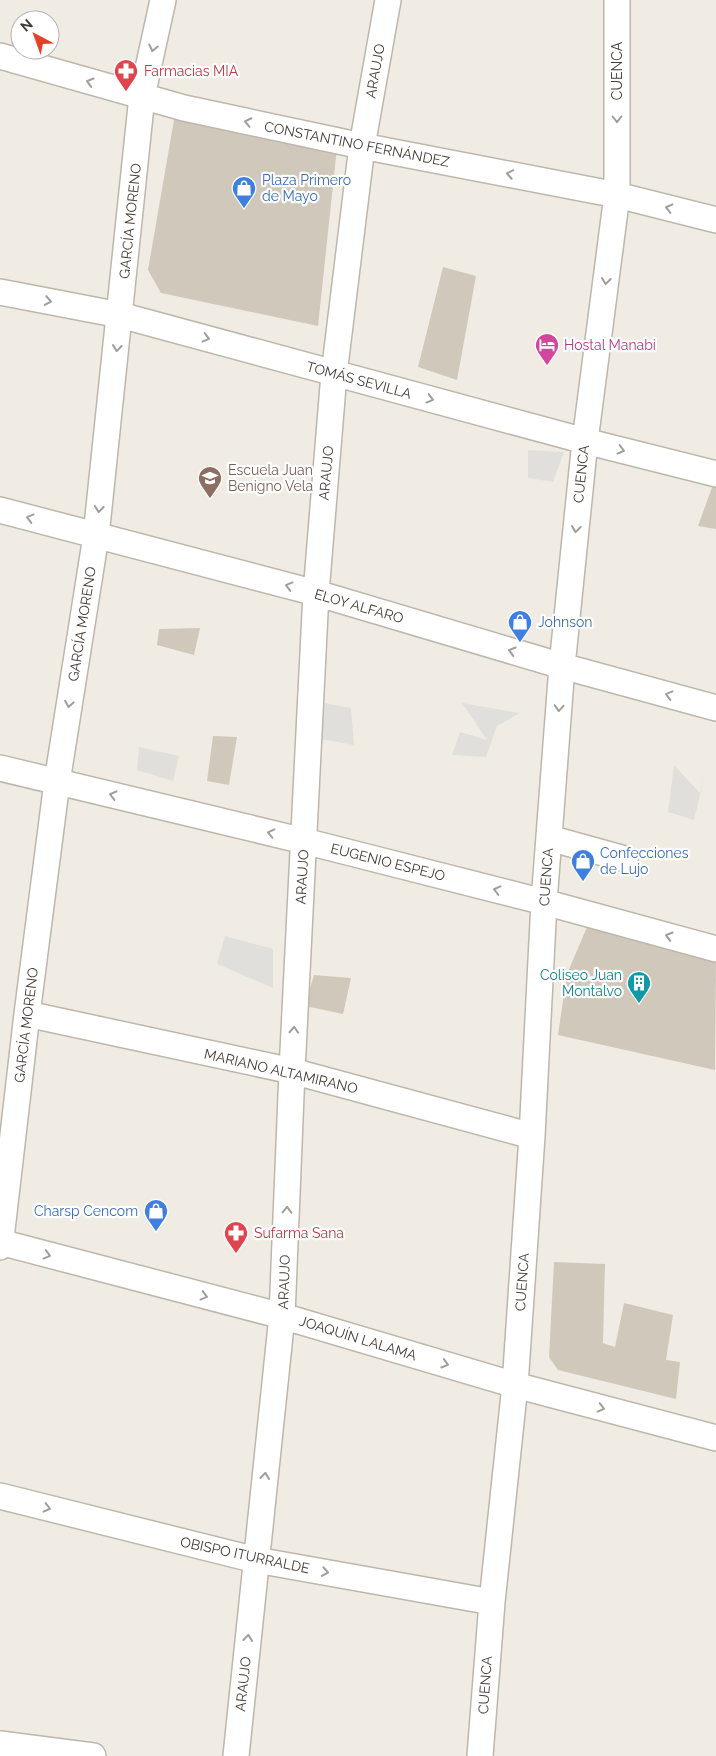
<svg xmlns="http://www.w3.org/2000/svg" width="716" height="1756" font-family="Raleway,sans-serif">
<rect width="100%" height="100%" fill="#f0ece4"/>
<path fill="#e1dfdc" d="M528,450L564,452L553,482L528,478Z
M325,703L351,708L354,745L320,739Z
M462,703L520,713L497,726L486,757L452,755L460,732L487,740Z
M139,747L179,756L173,781L137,770Z
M674,765L700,793L705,774L694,820L668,812Z
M225,936L273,949V988L217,964Z"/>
<path fill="#d0c8bb" d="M175,114L337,148L318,326L161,293L148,270Z
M443,267L476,276L457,380L418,367Z
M714,482L716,483V529L698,526Z
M200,628L194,655L157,645L159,629Z
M213,736L237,737L229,785L207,781Z
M587,927L716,963L715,1070L558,1035L567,974Z
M314,975L351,978L343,1014L305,1006Z
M554,1262L605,1264L603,1343L615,1347L624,1303L673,1315L666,1360L680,1362L676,1399L558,1370L549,1357Z"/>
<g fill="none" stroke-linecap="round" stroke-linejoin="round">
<g stroke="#bdb7ab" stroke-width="28">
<path id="street" d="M0,56L184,108L362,146L617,195L716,220
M0,292L120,315L585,441L716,474
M0,510L316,593L562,666L716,708
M0,768L304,841L544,902L716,949
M549,838L625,859
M27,1014L292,1071L532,1136
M0,1242L282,1316L515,1385L716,1438
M0,1247L27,1014L57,782L96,536L142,96L163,0
M0,1496L256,1560L492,1602
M0,1744L93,1756
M236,1756L282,1316L292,1071L316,593L334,374L362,146L388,0
M480,1756L492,1602L515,1385L532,1136L544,902L562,666L585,441L617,195V0"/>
</g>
<use href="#street" stroke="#fff" stroke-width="25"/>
</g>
<defs><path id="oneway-chevron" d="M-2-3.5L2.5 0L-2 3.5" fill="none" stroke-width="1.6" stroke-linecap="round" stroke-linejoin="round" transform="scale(1.25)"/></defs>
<g stroke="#a09e9a">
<use href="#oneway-chevron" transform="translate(153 48) rotate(102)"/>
<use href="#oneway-chevron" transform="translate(90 82) rotate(-164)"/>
<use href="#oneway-chevron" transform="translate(617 119) rotate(90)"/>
<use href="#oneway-chevron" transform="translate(248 122) rotate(-168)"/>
<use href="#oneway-chevron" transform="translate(510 174) rotate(-169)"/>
<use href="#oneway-chevron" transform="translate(669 208) rotate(-166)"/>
<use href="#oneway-chevron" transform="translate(606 281) rotate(97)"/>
<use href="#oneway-chevron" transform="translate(48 301) rotate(11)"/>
<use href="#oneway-chevron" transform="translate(206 338) rotate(15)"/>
<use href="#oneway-chevron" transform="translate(117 348) rotate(96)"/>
<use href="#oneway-chevron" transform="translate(430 399) rotate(15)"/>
<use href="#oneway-chevron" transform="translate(621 450) rotate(14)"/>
<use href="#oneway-chevron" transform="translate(99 509) rotate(96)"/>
<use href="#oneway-chevron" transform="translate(30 518) rotate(-165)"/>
<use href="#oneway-chevron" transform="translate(576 529) rotate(96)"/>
<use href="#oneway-chevron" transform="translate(289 586) rotate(-165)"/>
<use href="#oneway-chevron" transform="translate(512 651) rotate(-164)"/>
<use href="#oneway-chevron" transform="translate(669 695) rotate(-165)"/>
<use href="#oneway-chevron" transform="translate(69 704) rotate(99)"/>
<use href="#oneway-chevron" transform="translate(559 708) rotate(94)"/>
<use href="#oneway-chevron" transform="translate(113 795) rotate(-166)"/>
<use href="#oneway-chevron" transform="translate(271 833) rotate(-167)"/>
<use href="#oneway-chevron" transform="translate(497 890) rotate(-166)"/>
<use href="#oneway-chevron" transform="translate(669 936) rotate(-164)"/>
<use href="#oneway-chevron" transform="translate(294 1030) rotate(-87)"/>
<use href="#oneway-chevron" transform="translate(287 1210) rotate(-88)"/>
<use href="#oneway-chevron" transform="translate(47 1255) rotate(15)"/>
<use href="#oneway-chevron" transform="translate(204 1296) rotate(15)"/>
<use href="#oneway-chevron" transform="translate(445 1364) rotate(17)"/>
<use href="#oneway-chevron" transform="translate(601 1408) rotate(15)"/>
<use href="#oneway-chevron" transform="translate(265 1476) rotate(-84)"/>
<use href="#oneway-chevron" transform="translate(47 1508) rotate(14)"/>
<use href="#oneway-chevron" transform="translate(325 1572) rotate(10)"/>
<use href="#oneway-chevron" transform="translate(248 1638) rotate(-84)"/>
</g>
<defs>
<g id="pharmacy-pin" transform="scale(1.25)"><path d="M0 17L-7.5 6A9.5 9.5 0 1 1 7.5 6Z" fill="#e0444e" stroke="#fff"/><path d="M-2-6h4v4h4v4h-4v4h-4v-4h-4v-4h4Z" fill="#fff"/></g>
<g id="shop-pin" transform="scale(1.25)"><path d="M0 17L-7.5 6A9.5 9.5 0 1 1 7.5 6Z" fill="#3f7fe0" stroke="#fff"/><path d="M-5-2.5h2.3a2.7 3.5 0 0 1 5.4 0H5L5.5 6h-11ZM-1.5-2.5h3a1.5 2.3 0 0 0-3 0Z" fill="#fff"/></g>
<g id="hotel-pin" transform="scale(1.25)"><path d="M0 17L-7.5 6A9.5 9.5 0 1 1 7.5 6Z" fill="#d1479c" stroke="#fff"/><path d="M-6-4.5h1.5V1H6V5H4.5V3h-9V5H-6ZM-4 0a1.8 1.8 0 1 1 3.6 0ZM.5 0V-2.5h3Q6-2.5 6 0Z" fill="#fff"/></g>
<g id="school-pin" transform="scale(1.25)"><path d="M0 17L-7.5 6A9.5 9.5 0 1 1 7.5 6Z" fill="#8d6e63" stroke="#fff"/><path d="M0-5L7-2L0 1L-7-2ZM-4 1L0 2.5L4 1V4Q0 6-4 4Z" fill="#fff"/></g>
<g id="building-pin" transform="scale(1.25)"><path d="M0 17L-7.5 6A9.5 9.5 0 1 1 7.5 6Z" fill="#0f9aa8" stroke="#fff"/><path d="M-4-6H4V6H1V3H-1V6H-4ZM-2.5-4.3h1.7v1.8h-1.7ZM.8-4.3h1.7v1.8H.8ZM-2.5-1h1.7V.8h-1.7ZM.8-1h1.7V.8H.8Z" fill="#fff"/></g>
</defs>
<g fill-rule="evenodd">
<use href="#pharmacy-pin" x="126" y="71"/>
<use href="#shop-pin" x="244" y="188"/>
<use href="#hotel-pin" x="547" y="345"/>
<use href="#school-pin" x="210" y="478"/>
<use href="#shop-pin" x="520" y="622"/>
<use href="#shop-pin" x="583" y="861"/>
<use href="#building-pin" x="639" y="983"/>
<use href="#shop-pin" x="156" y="1211"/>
<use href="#pharmacy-pin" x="236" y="1233"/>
</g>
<g text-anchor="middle" stroke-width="4.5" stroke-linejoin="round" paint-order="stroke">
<g font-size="14" fill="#be3a42" stroke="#fff" text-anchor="start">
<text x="144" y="76">Farmacias MIA</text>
<text x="254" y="1238">Sufarma Sana</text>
</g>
<g font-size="14" fill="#423c35" stroke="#fff">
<text transform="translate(375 71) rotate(-80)" y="5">ARAUJO</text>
<text transform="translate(617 71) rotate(-90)" y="5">CUENCA</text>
<text transform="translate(357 144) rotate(11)" y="5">CONSTANTINO FERNÁNDEZ</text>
<text transform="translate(130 221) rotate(-84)" y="5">GARCÍA MORENO</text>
<text transform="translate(359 380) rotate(15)" y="5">TOMÁS SEVILLA</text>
<text transform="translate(326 473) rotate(-85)" y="5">ARAUJO</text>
<text transform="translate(581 474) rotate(-84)" y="5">CUENCA</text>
<text transform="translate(359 606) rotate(16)" y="5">ELOY ALFARO</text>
<text transform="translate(82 624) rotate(-81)" y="5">GARCÍA MORENO</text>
<text transform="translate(388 862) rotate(14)" y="5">EUGENIO ESPEJO</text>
<text transform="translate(302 877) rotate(-87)" y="5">ARAUJO</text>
<text transform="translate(546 877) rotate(-86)" y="5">CUENCA</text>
<text transform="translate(26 1025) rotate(-83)" y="5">GARCÍA MORENO</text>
<text transform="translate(281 1071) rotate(13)" y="5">MARIANO ALTAMIRANO</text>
<text transform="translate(284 1282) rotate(-88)" y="5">ARAUJO</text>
<text transform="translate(522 1282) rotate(-86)" y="5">CUENCA</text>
<text transform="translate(358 1338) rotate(17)" y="5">JOAQUÍN LALAMA</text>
<text transform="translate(245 1555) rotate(12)" y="5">OBISPO ITURRALDE</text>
<text transform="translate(243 1684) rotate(-84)" y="5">ARAUJO</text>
<text transform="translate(485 1685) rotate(-86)" y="5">CUENCA</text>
</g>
<g font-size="14" fill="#366cbe" stroke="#fff" text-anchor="start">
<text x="262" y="185">Plaza Primero<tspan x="262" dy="16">de Mayo</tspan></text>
<text x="538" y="627">Johnson</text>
<text x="600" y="858">Confecciones<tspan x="600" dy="16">de Lujo</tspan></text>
<text x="138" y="1216" text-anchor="end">Charsp Cencom</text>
</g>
<g font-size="14" fill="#b23c85" stroke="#fff" text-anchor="start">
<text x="564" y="350">Hostal Manabi</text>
</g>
<g font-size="14" fill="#785e54" stroke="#fff" text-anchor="start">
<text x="228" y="475">Escuela Juan<tspan x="228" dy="16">Benigno Vela</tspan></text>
</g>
<g font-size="14" fill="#0d838f" stroke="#fff" text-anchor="end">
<text x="622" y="980">Coliseo Juan<tspan x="622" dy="16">Montalvo</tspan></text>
</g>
</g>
<g transform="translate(35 35) rotate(319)"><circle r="24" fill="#ffffff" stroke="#b3b1ae"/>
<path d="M0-4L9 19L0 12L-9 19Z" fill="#e34229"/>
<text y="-8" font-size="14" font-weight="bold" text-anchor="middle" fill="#423c35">N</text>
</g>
</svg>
